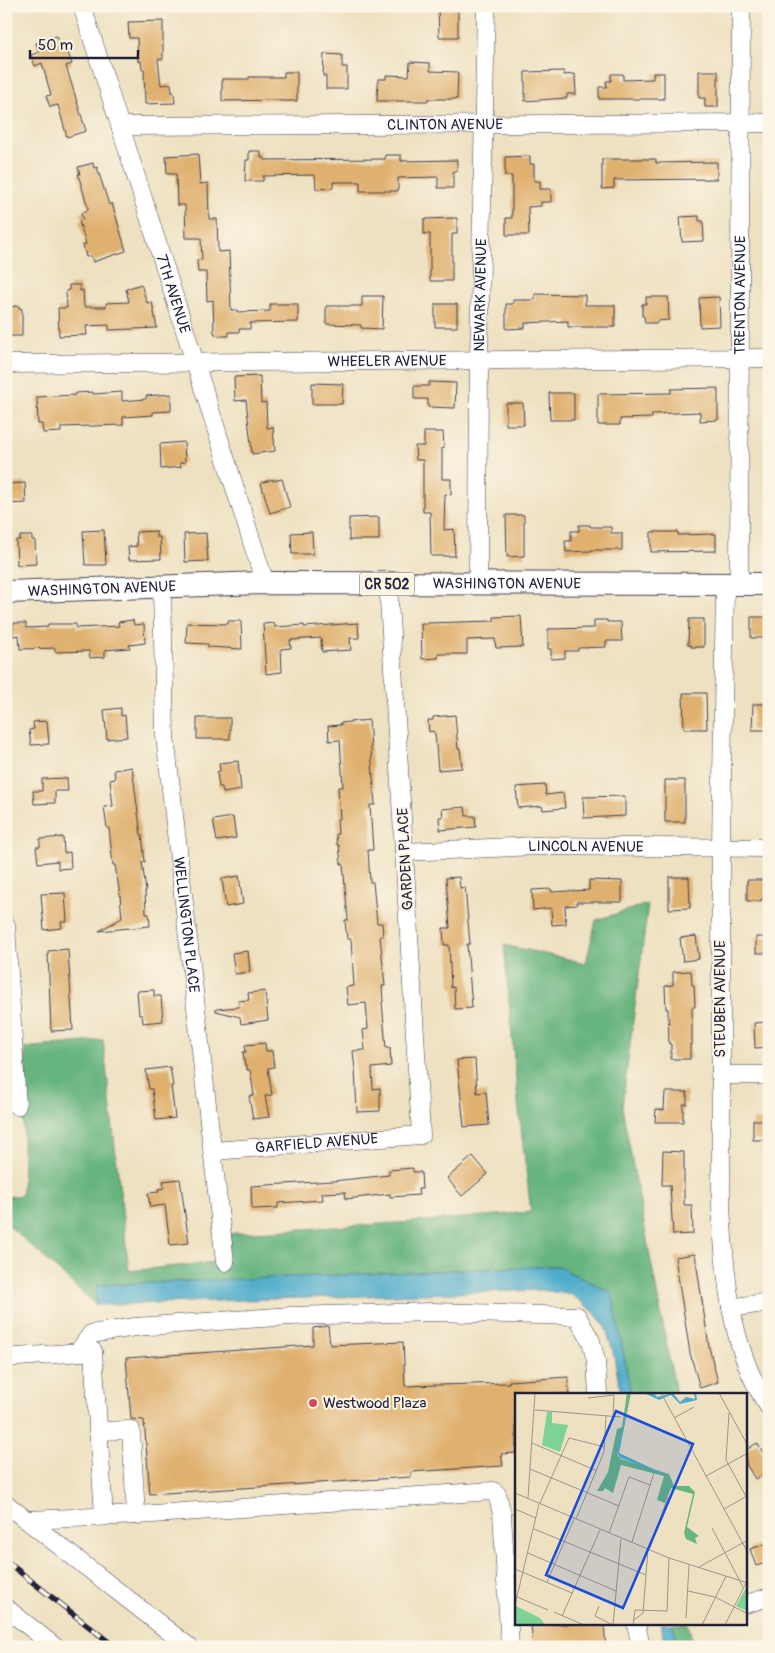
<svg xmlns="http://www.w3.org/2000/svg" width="775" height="1653" font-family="Pangolin,sans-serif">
<rect width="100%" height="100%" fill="#fcf5e5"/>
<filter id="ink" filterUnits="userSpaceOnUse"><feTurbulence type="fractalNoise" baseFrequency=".02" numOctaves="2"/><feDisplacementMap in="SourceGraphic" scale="10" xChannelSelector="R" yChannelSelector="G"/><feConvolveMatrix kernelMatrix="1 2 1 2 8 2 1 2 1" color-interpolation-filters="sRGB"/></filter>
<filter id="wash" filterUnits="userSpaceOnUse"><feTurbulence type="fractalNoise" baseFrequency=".0096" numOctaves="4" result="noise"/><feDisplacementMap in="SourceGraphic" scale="20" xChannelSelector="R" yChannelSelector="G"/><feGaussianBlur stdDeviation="1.12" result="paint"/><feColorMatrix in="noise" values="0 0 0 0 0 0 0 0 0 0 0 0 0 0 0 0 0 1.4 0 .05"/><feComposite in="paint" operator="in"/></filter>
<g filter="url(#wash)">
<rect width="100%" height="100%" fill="#eee1c1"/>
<path fill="#66b47e" stroke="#446b5c" d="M648,904L622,1107L676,1394H631L612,1293L557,1266L98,1285L96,1305L6,1223V1197L22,1195L25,1048L103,1040L129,1271L225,1261L223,1234L429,1221L531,1212L518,1103L504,945L586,963L596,920Z
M673,1624H688L694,1647H677Z"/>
<path fill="#4daccb" stroke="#386783" d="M557,1266L612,1293L631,1394H621L613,1351L605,1326L593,1311L572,1295L542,1290L96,1305L97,1285Z
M661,1624H673L677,1647H665Z"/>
<g id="blocks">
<path fill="#dfb06e" d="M438,6H458V37H439Z
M163,21V59H158L161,85L171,84L172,92L174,93L175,103L145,104L144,69H142L141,61L138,62L137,38H129L128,22Z
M57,36L61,48L66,47L72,64L66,66L86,131L67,137L58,105L50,107L46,96L51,95L42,63L35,66L31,55L39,52L36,43Z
M324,54L342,55V67H347V89H326V76H323Z
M410,62L430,63V71L458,72L457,99H428V101H377L378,79H386V75L409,76Z
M564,71V75L575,74L576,94H567V98L525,101V72Z
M699,71H718V107H705V98H699Z
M284,72H297V101H280V100L222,101V79H249V77H284Z
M653,73H664V99H599V87H607L606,81H611V74H623V80L653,79Z
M249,151H261V158H264V160L385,159V155H401V161L457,160V171H453V188H438V177L398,178V191H360V182H333V188L316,189L315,175L263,176V181H245L246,160H249Z
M198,154L200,184L208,183L209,219H217L218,252L229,251L231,310H237V312L270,311V304H298V322L250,323V329H239V332H229V336H218L214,333L213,300L207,301L206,272H198L197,260H202L201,238H186L185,205H177L176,174H167L166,156Z
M530,156V164H534V181H540V189H551V202H541V206L528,207L529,235H506V218H512V176H505V157Z
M602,159H656V163L717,162V179L614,180V188L602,189Z
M93,163L94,168L97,167L109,205L112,203L126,251L93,262L91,256L86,257L83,245L86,244L79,221L83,220L81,213L88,210V208L78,174H80L78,167Z
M699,216V221H703L704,241L682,242L680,217Z
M457,218V234H452V281H430V234H424V219Z
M141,284L147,303L152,302L157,328L109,330V325L86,326L87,335L59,336L58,308H67L66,291L69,290V285H80V291L83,290L84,307H106V303L129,302L126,289Z
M535,294L585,295V305H615V327H568V321L525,323V328L506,329V304H513V300H535Z
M362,296H383L382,329L361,328V325L326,324V306H362Z
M646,297H668L669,320L657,321V323H645L644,316H642V304H646Z
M719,297L720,326L700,327L699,298Z
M435,304H457V327H435Z
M19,306V308L22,309V336H6V307Z
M260,376L261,403L266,402L267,428L273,427L275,451L252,454L246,400L235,401L234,377Z
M429,382L456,383L455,408L428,407V399H414V386H429Z
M312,383L343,384L342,404H312Z
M718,388V420L700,421V412L652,414V418L620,419V425H598V394L671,393V389Z
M93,392V394L122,392V401L146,399V396L171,394V411L153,412V415L123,417V425L61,427V432L43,433L42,424H38L37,397L75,395V393Z
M549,393H574V420H550Z
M506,403H523L524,425H506Z
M424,432H443L444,448H442V479H451V495L445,494L444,530L454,529L455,556H431L430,512H423V460H416L415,446H424Z
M184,442L185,462L180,463L181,467L161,469L160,444Z
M273,479V481L282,479L290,507L270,513L261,483Z
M25,483L26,503L6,504V484Z
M506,515H524V556L507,557Z
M379,517V540H349V518Z
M579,525H590V527H611V533H622V550H591V551L566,552L565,541H571V531H579Z
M104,530L106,565H85L83,531Z
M156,531V537H160L161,559L129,560L128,547L137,546L136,532Z
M312,532L313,554H292L291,533Z
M651,532H678V535L716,534V551L651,552Z
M206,533L208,561L185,562L184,534Z
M20,536H32V540H35L36,564L17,565L16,540H20Z
M521,616L523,647L496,648L495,639L467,640V654H438V658L422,659L421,624H427V623L494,621V617Z
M751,617H768V638H751Z
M689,619H704V647H691V645H688Z
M133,620L134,625L144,624L145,643L129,645L130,648L105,650V657L90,658L89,651L55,652V648L20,649L19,635L13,636V623H26V628L48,627V624H76V628L119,626L118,622Z
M594,620H607V622H621L622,641H606V647L578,648V651H565V658L551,659V649H548V629L594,628Z
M228,621H241L242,649L208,647V644L186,643L187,623L228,624Z
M274,623L275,627L304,625V627L358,623L359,638H350L351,650L322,652L321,638L290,640L291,648L281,649L282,672L266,674L263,624Z
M683,693H706L707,729H684Z
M753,704H769V730H752Z
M121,708V716L125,715L127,737L107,739L104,710Z
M455,715L458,749H460L462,768L438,770L435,734L433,731L429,732L428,720H433V717Z
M197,718H230V739H197Z
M369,720L375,805H370L373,850H368L370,882H373L377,923H382L383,936H380L385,986H382L383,1002H382L386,1048H390L391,1066L372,1068L373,1089L380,1088V1111L357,1112L355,1069L353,1051L365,1050L363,1030L368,1029L366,1003L348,1005L346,987L354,986L351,939H347L345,920H348L343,864H341L339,845H337L336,834H338L337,819H340L338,787H343L340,740L329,741L328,726L341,725L340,723Z
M47,721L49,744L31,745L29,730L34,729L33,722Z
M238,761L241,790L223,793L222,787H219L217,772L220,771L219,763Z
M132,767L141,835H142L145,862H142L146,891H145L146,914H149L150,926L99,931L122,918L120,895L115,865H113L109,828H107L104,807L113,806L110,780L115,779L114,770Z
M67,778L68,791H55V803L34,804L33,791H42V779Z
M665,780H685V822H665Z
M545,785L546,795L563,793L565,808L543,810L542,806L518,808L516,787Z
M625,796V816L584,818L583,797Z
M465,807L466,816H475L476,827L440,830L439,817H443L442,809Z
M233,817L236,838L217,841L213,820Z
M63,837L64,853L70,852L71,868L58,869V861L38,863L36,847H40V839Z
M239,876L243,904L226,907L222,879Z
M459,877L460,888L465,887L470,944H467L472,1008L455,1009L454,987L451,988L449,945H444L443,928H450L446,878Z
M669,877H689L690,908L669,909Z
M589,880L622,881V902H576L577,905L565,906L566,924L552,925L551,908L533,910L532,890L551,889L552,892L589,890Z
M747,880H769V899H761V901H747Z
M65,893L67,922H61L62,928L44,930L41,894Z
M696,936L699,959L683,961L680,938Z
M756,937H769V953H756Z
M68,949L73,1030L51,1031L48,951Z
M248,951L250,972L235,974L232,953Z
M691,971L692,985H694L695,1007H692V1044H690V1059H671V1044H669L668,1009H666L665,986L673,985V972Z
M154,990V996H161L163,1021L143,1023L142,1015H139L137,991Z
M265,991L268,1020L241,1024L240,1017L216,1011V1009L239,1007L238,1001L249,1000L248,993Z
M769,1022V1047L755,1048L754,1023Z
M265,1043L266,1051H272L274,1067L268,1068L272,1095L265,1096L269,1117L253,1119L249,1096L254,1095L250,1070H247V1066H245L243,1052H246L245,1045Z
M475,1059L477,1093L486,1092L489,1125L464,1127L457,1060Z
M170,1067L173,1086H171L175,1118L156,1120L152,1089H149L146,1070Z
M665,1092H687V1104H683V1122H655L656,1109L664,1110Z
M753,1120H769V1140H753Z
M663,1151L684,1152V1205H692L693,1234L673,1235L670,1185H662Z
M473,1156L488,1174L462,1196L447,1178Z
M413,1168V1172H421L422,1189H418L419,1195L390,1197V1194L346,1199L345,1192L322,1193L323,1200L278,1203V1208L252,1209L251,1186L333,1181L389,1175V1170Z
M180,1179L189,1243L170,1245L165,1205L150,1207L148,1193L159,1192L158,1189L164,1188L163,1181Z
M695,1254L709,1347L718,1382L700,1388L690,1353L675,1257Z
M328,1326L330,1345L403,1342L405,1386L509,1383V1381L568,1377L569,1394H516V1453L501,1454L503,1466L411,1472V1477L150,1494L144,1420L131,1419L126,1358L313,1345V1328Z
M757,1443L769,1462V1471L755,1479L746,1464V1450Z
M769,1543V1562L756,1566L750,1549Z
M531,1624H604L606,1647H533Z"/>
</g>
</g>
<g filter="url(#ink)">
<use href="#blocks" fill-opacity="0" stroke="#413f4f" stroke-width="1"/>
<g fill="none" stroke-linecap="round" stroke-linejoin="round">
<g stroke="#413f4f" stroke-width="19">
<g id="minor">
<path id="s1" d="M82,6L265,583"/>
<path id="s2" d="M120,126L769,123"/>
<path id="s3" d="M6,364L769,358"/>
<path id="s4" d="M478,584L479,360L486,6"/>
<path d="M725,584L721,847V1206C725,1273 729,1349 769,1407"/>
<path id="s5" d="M739,584L741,6"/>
<path id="s6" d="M162,587L165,736L225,1262"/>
<path id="s7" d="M404,852L535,846L769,848"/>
<path d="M6,925L17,1106"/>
<path d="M720,1075H769"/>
<path id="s8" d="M213,1151L421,1135L388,584"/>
<path d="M731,1308L769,1302"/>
<path d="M78,1352L91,1334L135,1327L291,1316L432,1312L577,1316L591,1341L596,1361L598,1394"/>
<path d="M6,1358L93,1351L104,1516"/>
<path d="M98,1431L131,1430L136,1515"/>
<path d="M6,1504L189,1647"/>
<path d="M29,1520L138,1515L493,1491L497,1494L502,1514L510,1647"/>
<path d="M746,1604L769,1597"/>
<path d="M6,1608L55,1647"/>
<path d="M636,1624L641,1647"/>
</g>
</g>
<g stroke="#413f4f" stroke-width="24">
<g id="major">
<path id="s9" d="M6,592L265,583L769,584"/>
</g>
</g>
<use href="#minor" stroke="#fff" stroke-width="18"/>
<use href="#major" stroke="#fff" stroke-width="22"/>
<g stroke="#22223b" stroke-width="5.5">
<path id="rail" d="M6,1561L115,1647"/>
</g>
<use href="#rail" stroke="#fcf5e5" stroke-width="4" stroke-dasharray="11" stroke-linecap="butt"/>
</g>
</g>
<circle fill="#d1495b" stroke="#fcf5e5" stroke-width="2" cx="313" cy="1403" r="5"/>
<g text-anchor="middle" stroke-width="4" stroke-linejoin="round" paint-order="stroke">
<rect fill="#fcf5e5" stroke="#63616e" stroke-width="1" x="359.5" y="572.5" width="55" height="23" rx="4"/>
<g font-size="14" font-weight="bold" fill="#22223b">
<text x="387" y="589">CR 502</text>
</g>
<g font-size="15" fill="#22223b" stroke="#fcf5e5">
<text dy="5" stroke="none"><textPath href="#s2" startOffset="325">CLINTON AVENUE</textPath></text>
<text dy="5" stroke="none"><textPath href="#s1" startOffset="302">7TH AVENUE</textPath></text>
<text dy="5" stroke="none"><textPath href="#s4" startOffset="289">NEWARK AVENUE</textPath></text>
<text dy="5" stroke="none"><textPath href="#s5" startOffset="289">TRENTON AVENUE</textPath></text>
<text dy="5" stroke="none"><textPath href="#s3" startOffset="381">WHEELER AVENUE</textPath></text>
<text dy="5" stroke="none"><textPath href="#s9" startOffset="501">WASHINGTON AVENUE</textPath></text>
<text dy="5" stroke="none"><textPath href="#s9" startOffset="96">WASHINGTON AVENUE</textPath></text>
<text dy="5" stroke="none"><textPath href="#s7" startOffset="182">LINCOLN AVENUE</textPath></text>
<text transform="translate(405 859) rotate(-93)" y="5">GARDEN PLACE</text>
<text dy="5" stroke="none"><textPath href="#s6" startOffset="339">WELLINGTON PLACE</textPath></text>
<text transform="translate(720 999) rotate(-90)" y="5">STEUBEN AVENUE</text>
<text dy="5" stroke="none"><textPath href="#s8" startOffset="104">GARFIELD AVENUE</textPath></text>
</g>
<g font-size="15" fill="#22223b" stroke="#fcf5e5" text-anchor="start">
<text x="323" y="1408">Westwood Plaza</text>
</g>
</g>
<g transform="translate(515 1393)">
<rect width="232" height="232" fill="#eee1c1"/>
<path d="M32,19H37V30L53,32L45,59L27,52ZM232,193V218L221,213ZM1,213L25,225L30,232H0Z" fill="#7dd295"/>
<path d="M112,0H116L102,61L106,66L154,81L159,93H174L180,99L172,134L184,143L180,145L182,151L171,146L169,140L178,101L156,95L150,110L142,107L149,83L106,72L98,100L90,95L88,98H82L93,79L102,36L107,34Z" fill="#66b47e"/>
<path d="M116,0L104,60L153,83L106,65L102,60ZM129,0H139L142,4L158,0L165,9L171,4L180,6L179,0H181L182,7L165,11L156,2L144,7Z" fill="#4daccb"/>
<path fill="none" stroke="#9c958b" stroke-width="1" d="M146,0L233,160M204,0L233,53M73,5L99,2L98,24M20,17L106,24M214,20L211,67L233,107M159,25L179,14M17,50L82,78M15,76L104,113M191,83L233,60M0,100L154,165L233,190M13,105L20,0M25,110L54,45L90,54M0,116L21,125M209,116L232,103M61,126L89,59L91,23M197,135L228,194M19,136L131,182M94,140L114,84L135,92M117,149L139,80M134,157L153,104M13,160L101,198M184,174L233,147M0,176L57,200M32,189L59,126M173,198L200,204L233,221M2,204L33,217M0,212L24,111M84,213L80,223L98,232M39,219L69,232M47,223L85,137M171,225L174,172M119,227L128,220L133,156M98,232L106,146M118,232L120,217L152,218L154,165M187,232L211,183M210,232L231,190"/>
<path fill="#1d4ed8" fill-opacity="0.15" stroke="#1d4ed8" stroke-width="2.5" d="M101,18L178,51L108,215L31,182Z"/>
<rect width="232" height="232" fill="none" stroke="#22223b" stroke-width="2.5"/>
</g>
<rect width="775" height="1653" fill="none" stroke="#fcf5e5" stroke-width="25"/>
<path d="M30 50v8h108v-8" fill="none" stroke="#22223b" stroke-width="2.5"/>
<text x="38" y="50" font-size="15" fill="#22223b" stroke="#fcf5e5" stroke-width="4" paint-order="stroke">50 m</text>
</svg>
